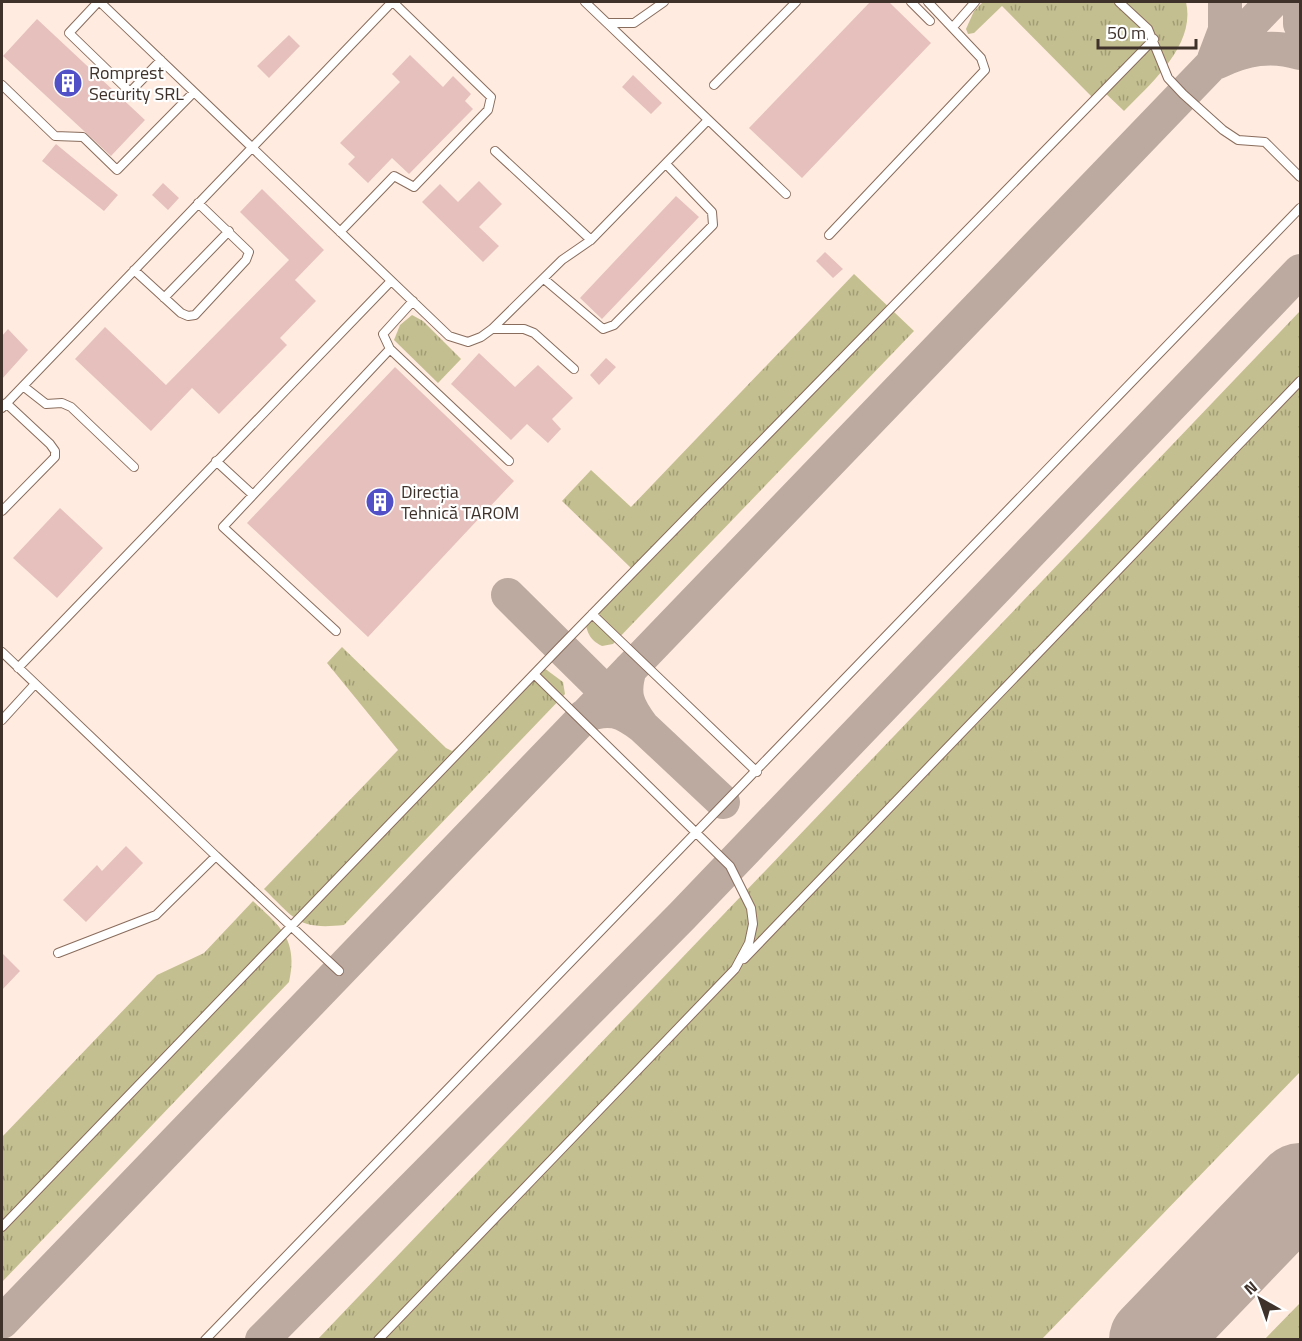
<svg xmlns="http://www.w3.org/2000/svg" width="1302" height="1341" font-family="'Titillium Web',sans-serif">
<defs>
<pattern id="grass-tufts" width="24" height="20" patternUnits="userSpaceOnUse" patternTransform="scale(1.5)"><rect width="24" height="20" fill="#c4bf90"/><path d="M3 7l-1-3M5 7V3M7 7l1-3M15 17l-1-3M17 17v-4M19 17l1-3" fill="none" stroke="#a19c76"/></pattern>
</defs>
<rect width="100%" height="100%" fill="#ffebe0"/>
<path fill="url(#grass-tufts)" d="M983,2H1186C1196,45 1151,83 1124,111L1101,89L1093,98L1002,6L974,33L968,34L966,29L974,11Z
M854,274L914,331L613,644L602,646C588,639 587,631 584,616L631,568L562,501L591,470L631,507Z
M1300,311V1072L1042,1339L317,1340Z
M412,315L423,321L461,359L438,383L394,340L400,325Z
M342,647L446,748L452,751L544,668L563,682L565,694L344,925C298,930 295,919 264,889L398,750L327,663Z
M253,901C282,928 298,940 289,982L2,1282V1137L157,975L204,953Z
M1300,1303V1339H1265Z"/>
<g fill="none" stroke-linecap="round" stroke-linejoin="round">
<path stroke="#bcaaa0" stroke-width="34" d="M1300,2V24
M1214,59L1225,30V2
M1218,62C1245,49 1271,44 1300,53
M508,595L607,693
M584,716C610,706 622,711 643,727C627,706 622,694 630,669
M643,727L723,802
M2,1322L1272,2
M262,1340L682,916L1300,271"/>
<path stroke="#bcaaa0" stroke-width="88" d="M1153,1340L1300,1187"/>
</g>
<path fill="#e6c0bd" d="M870,2H889L931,43L802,178L749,128Z
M37,19L145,120L111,156L3,56Z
M289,35L300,46L269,78L257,66Z
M410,55L443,87L453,76L471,94L465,101L473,109L409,174L392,158L368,183L348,164L355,157L340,143L400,82L392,74Z
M633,75L662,103L651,114L622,87Z
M56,144L118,195L104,211L42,161Z
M479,181L502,204L479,227L499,246L483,262L422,202L440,184L458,202Z
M163,183L179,198L168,210L152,195Z
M262,189L324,250L295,280L316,301L280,338L287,345L219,414L192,388L151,431L75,359L105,327L166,385L289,260L240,212Z
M676,196L699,217L602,319L580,298Z
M825,252L843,269L833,278L816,261Z
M8,329L28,350L2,379V336Z
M479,353L515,387L538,365L573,398L552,419L561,429L548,443L527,424L511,440L451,384Z
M606,358L616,367L599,385L590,375Z
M395,367L514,481L368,637L247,523Z
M60,508L103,548L57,598L13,558Z
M126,846L143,863L86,922L63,900L97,865L102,871Z
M2,953L20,971L2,990Z"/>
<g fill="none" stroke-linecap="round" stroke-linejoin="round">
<g stroke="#896c5c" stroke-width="10">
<path id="lane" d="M98,2L69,33L130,92L161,60
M100,2L449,336L468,342L481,337L492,329L562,260L591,240L708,120
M585,2L786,194
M911,2L930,21
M1119,2L1148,29L1168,78L1183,94L1223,130L1238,140L1265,142L1300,177
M607,23H634L664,2
M953,27L975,2
M2,85L55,136L83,137L117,170L194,92
M714,85L796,2
M495,151L591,240
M340,232L394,176L414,187L488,110L491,97L393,2
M829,235L985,70L981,58L928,2
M134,270L181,313L188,316L195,315L246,260L249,252L198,203
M544,279L603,329L614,325L713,225L712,212L666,164
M164,298L229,231
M492,329H524L534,333L574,369
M390,349L383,334L413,301
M23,386L46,404L62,403L71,407L134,467
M2,408L392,2
M216,461L253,495
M2,511L55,457V451L50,444L6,403
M592,614L757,772
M336,631L223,527L390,349L509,461
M2,652L216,856L156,915L58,953
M18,668L391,281
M2,720L34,685
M216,856L339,971
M744,959L1300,381
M2,1227L560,647L1154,39
M205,1340L1300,208
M378,1340L735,969L749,943L753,924L751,908L730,866L534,674"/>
</g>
<use href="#lane" stroke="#fff" stroke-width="8"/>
</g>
<defs>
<g id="building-disc" transform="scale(1.5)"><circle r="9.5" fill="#5250c7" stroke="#fff"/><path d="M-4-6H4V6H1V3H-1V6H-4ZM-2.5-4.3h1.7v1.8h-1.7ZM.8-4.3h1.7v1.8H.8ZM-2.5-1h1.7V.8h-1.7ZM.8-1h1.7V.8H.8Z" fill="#fff"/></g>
</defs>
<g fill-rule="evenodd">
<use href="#building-disc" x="68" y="83"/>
<use href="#building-disc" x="380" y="502"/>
</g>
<g text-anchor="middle" stroke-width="4.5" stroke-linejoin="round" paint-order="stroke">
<g font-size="18" fill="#3f322b" stroke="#fff" text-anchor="start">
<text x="89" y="79">Romprest<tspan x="89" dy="21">Security SRL</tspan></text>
<text x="401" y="498">Direcţia<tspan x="401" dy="21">Tehnică TAROM</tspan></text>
</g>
</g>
<rect width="1302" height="1341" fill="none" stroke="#3f322b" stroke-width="6"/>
<g transform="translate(1260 1299) rotate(320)" stroke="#ffffff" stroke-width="4.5" paint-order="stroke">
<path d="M0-4.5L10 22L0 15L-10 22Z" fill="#3f322b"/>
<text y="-9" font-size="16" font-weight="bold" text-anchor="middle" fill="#3f322b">N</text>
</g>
<path d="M1098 39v9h98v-9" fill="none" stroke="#3f322b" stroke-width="3"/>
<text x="1107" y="39" font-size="18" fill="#3f322b" stroke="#ffffff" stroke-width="4.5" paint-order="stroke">50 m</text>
</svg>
